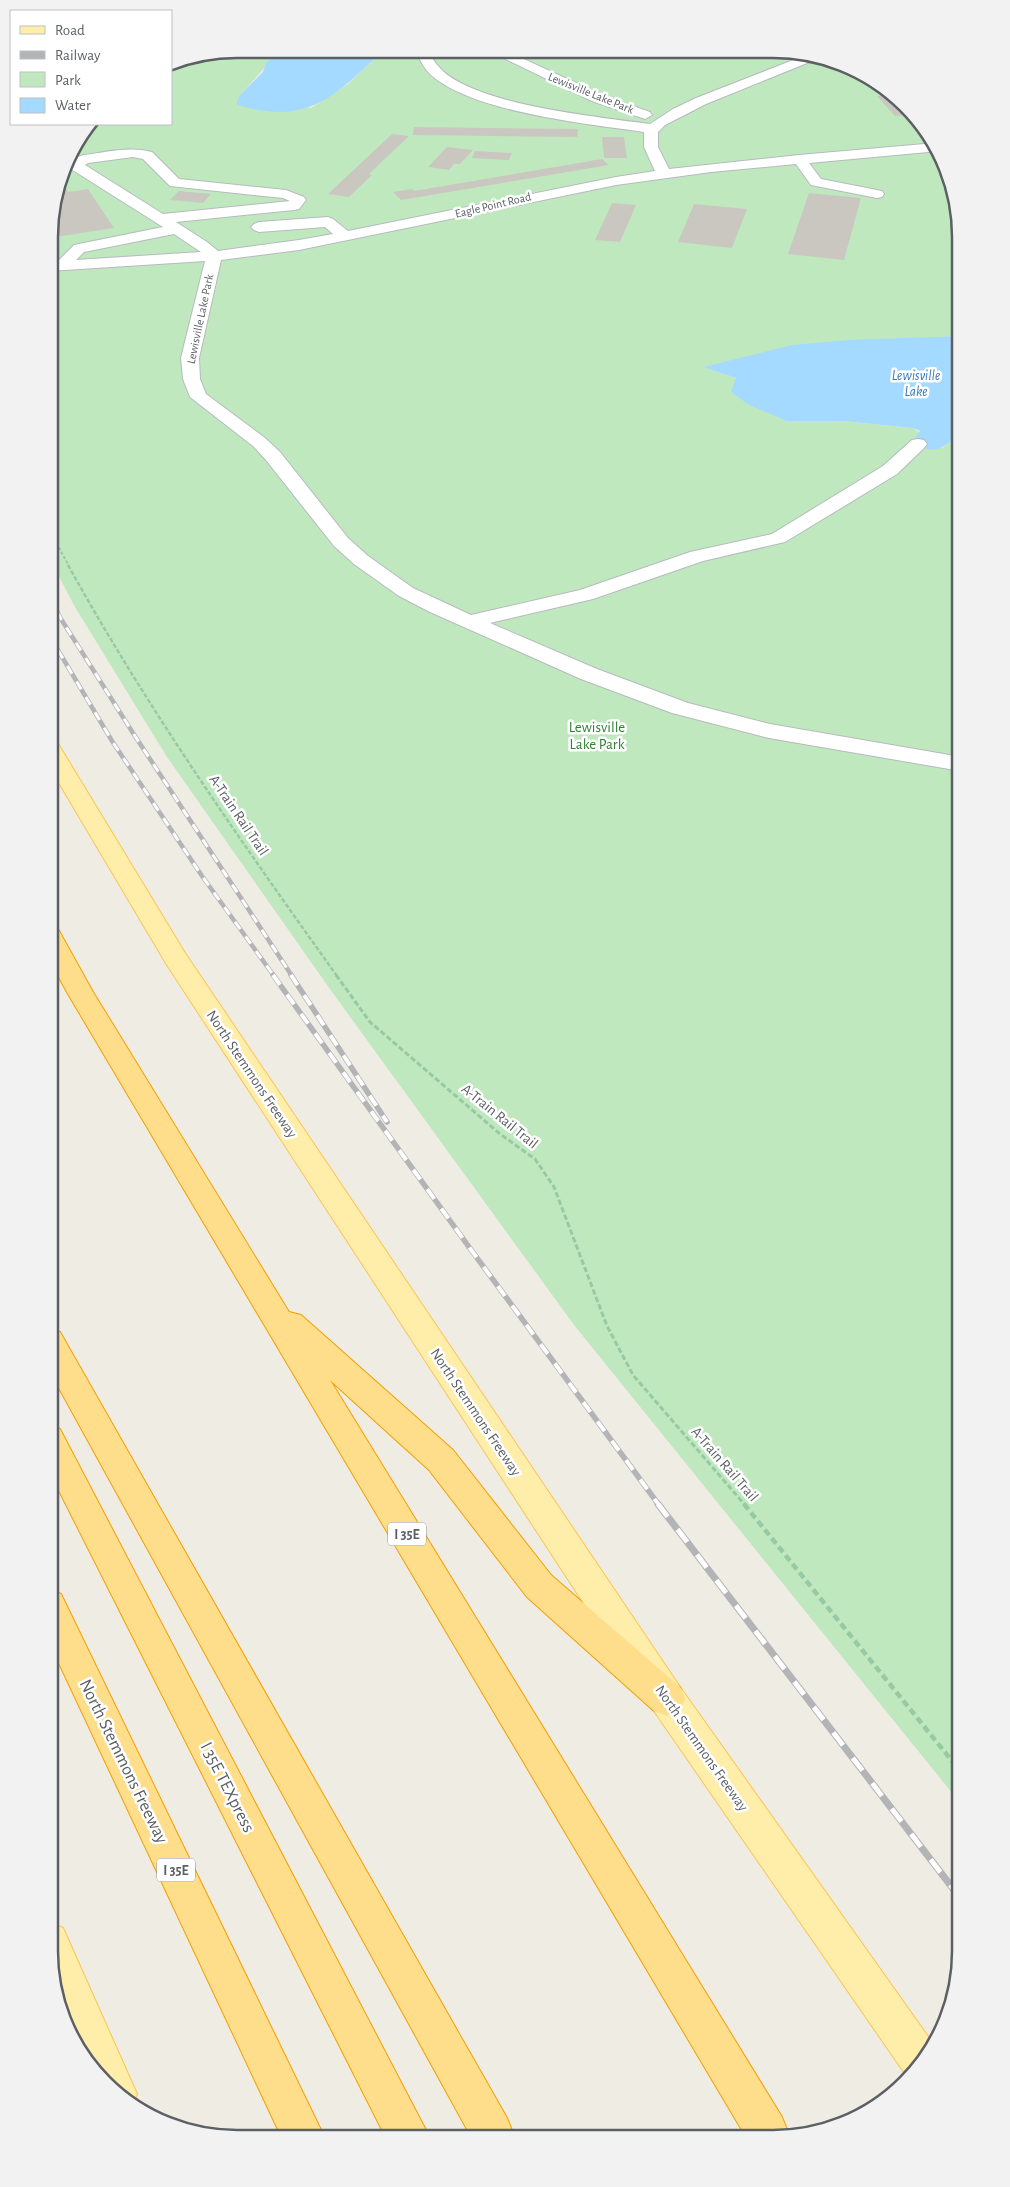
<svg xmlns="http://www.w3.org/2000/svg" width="1010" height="2187" font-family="'Alegreya Sans',sans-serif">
<rect width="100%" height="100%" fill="#efece4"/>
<path fill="#c0e8bf" d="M237,49H283C267,63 255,80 240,95L311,108L348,84L384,50L810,52L857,68L897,96L936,142L955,188L961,236V336L903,339L751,356L704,367L736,378L787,421H842L913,428L942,448L961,434V1804L574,1325L332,992L167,757L75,607L49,558V224L68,154L91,124H171V62Z"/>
<path fill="#a4daff" d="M283,49L384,50C336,95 307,128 236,104L240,95L263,72L266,63Z
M961,336V434C945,446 931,459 914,440L920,431L913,428L842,421H787L749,405L731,392L736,378L703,367L792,345L849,340Z"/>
<path fill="#cac7c1" d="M897,95L898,96L913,114L895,116L877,96Z
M414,127L578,129L577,137L413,135Z
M392,134L409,136L369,174L372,175L349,197L328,194Z
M602,137H624L627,158H604Z
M447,147L473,150L460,164H454L449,170L428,167Z
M475,151L512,153L509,160L472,158Z
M602,159L609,165L401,200L393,192L412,189L414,191Z
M61,181L68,192L88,189L114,228L49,238V224Z
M179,191L211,194L203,203L170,200Z
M809,193L861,198L844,260L788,254Z
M612,203L636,205L620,242L595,240Z
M694,204L747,209L732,248L678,242Z"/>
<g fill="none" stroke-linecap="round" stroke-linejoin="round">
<g stroke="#b6babf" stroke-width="2">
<path id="minor" d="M415,50H427C431,55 434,62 438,66C470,105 600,117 650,124L673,109L696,98L811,53L822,57L706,104L665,125L658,132V147L669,169L799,155L936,143L939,151L809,163L821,179L882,191L884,194L882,197L877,198L811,185L796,164L711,172L616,185L299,250L221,260L199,358L200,379L206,394L265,438L280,452L348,538L368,556L413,588L471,615L580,590L690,552L772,534L883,466L912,440L918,439L924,440L927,444L924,448L897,474L785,542L703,561L593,599L490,623L597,669L688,703L770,724L961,757V771L769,738L672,713L581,679L430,612L399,596L354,564L334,546L266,460L253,446L190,397L183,379L181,358L205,261L49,271V261H58L74,245L163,227L71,169L69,166C73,160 78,156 84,155C107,152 130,146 152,152L179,179L286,190L304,197L306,200L299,209L294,210L176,222L207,242L218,251L299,240L333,234L325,227L259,232L254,230L251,227L254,224L259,222L328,217L333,219L348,231L616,177L655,171L644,147V132C588,124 469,112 429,73C423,67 419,57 415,50ZM133,157L143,159L170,186L283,198L290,201L163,214L85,165L88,163ZM174,234L201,252L76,260L84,252Z
M487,50H504L602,95L650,112L652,115L645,119L592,101Z"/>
</g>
<g stroke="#fac552" stroke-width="2">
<path id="major" d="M49,740L57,742L60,747L185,953L680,1687L934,2045L922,2065L908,2078L654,1711L167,965L49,766Z
M49,1922L63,1928L137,2094L132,2105C71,2064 44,1994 49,1922Z"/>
</g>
<g stroke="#f39f00" stroke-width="2">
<path id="highway" d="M49,927L58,929L93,992L289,1312L301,1315L453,1450L551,1575L680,1687L685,1699L680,1711L667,1716L654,1711L527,1597L429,1470L330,1380L782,2117L788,2132H743L68,994L49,959Z
M49,1328L60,1332L507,2118L513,2133H469L49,1370Z
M49,1425L60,1429L428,2134H384L49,1471Z
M49,1589L61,1594L323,2134H280L49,1642Z"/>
</g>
<path stroke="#97caa4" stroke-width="2" stroke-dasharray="3 2" stroke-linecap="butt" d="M49,530L69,566"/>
<path stroke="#97caa4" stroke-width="2.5" stroke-dasharray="4.5 2" stroke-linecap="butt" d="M68,565C147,708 242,843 337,976"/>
<path stroke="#97caa4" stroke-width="3" stroke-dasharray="5.5 2.5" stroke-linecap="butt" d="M336,975L370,1022L500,1134L535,1159L554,1187L607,1326L633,1375L745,1505"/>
<path stroke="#97caa4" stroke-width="4.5" stroke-dasharray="7 4" stroke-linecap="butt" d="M744,1504L961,1772"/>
<use href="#minor" fill="#fff" fill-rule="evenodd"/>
<use href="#major" fill="#ffeea9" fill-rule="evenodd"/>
<use href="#highway" fill="#ffde8b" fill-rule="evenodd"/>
<g stroke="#b3b4b5" stroke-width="4.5">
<path id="rail-far2" d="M49,596L61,619L133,733L292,976
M49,635L112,741L202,876L274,976"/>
</g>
<g stroke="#b3b4b5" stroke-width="5.5">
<path id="rail-far1" d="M273,975L469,1247L659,1505
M291,975L387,1122"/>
</g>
<g stroke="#b3b4b5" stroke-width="7">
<path id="rail" d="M658,1504L961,1899"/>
</g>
<use href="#rail-far2" stroke="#fff" stroke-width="3" stroke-dasharray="9" stroke-linecap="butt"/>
<use href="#rail-far1" stroke="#fff" stroke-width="4" stroke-dasharray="12" stroke-linecap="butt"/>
<use href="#rail" stroke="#fff" stroke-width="5" stroke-dasharray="16" stroke-linecap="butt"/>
</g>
<g text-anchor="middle" stroke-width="5" stroke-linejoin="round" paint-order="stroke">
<g font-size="12" fill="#5c6065" stroke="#fff">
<text transform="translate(591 93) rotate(22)" y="4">Lewisville Lake Park</text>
<text transform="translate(493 205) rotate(-13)" y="4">Eagle Point Road</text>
<text transform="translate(200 319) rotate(-78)" y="4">Lewisville Lake Park</text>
</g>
<g font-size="14" font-style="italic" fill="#3776af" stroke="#fff">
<text x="916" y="380">Lewisville<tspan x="916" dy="16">Lake</tspan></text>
</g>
<g fill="#fff" stroke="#8d9093" stroke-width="1">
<rect x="388" y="1522.5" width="38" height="23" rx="4"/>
<rect x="157" y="1858.5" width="38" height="23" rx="4"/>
</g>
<g font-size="14" font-weight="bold" fill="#5c6065">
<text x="407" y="1539">I 35E</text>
<text x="176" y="1875">I 35E</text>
</g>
<g font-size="15" fill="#2f8230" stroke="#fff">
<text x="597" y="732">Lewisville<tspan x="597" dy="17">Lake Park</tspan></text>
</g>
<g font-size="15" fill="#5c6065" stroke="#fff">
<text transform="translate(239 815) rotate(56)" y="5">A-Train Rail Trail</text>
<text transform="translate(252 1074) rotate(56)" y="5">North Stemmons Freeway</text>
<text transform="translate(500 1116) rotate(39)" y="5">A-Train Rail Trail</text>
<text transform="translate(476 1412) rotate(56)" y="5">North Stemmons Freeway</text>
<text transform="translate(725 1464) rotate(49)" y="5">A-Train Rail Trail</text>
<text transform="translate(702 1748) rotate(55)" y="5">North Stemmons Freeway</text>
</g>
<g font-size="18" fill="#5c6065" stroke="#fff">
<text transform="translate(124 1761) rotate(64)" y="6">North Stemmons Freeway</text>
<text transform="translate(228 1787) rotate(63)" y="6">I 35E TEXpress</text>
</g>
</g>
<path d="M0 0H1010V2187H0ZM237 58H773A179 179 0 0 1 952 237V1951A179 179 0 0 1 773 2130H237A179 179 0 0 1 58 1951V237A179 179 0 0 1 237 58Z" fill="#f2f2f3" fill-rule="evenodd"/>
<path fill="none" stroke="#5c6065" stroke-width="2.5" d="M237 58H773A179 179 0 0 1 952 237V1951A179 179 0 0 1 773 2130H237A179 179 0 0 1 58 1951V237A179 179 0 0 1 237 58Z"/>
<rect x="10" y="10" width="162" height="115" fill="#ffffff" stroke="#bebfc1"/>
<rect x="20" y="26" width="25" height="8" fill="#ffeea9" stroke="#bebfc1"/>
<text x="55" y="35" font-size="15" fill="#5c6065">Road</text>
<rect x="20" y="51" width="25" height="8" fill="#b3b4b5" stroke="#bebfc1"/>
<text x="55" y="60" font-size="15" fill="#5c6065">Railway</text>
<rect x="20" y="72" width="25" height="15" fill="#c0e8bf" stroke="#bebfc1"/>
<text x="55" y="85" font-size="15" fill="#5c6065">Park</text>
<rect x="20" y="98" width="25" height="15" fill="#a4daff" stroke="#bebfc1"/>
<text x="55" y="110" font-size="15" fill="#5c6065">Water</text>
</svg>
